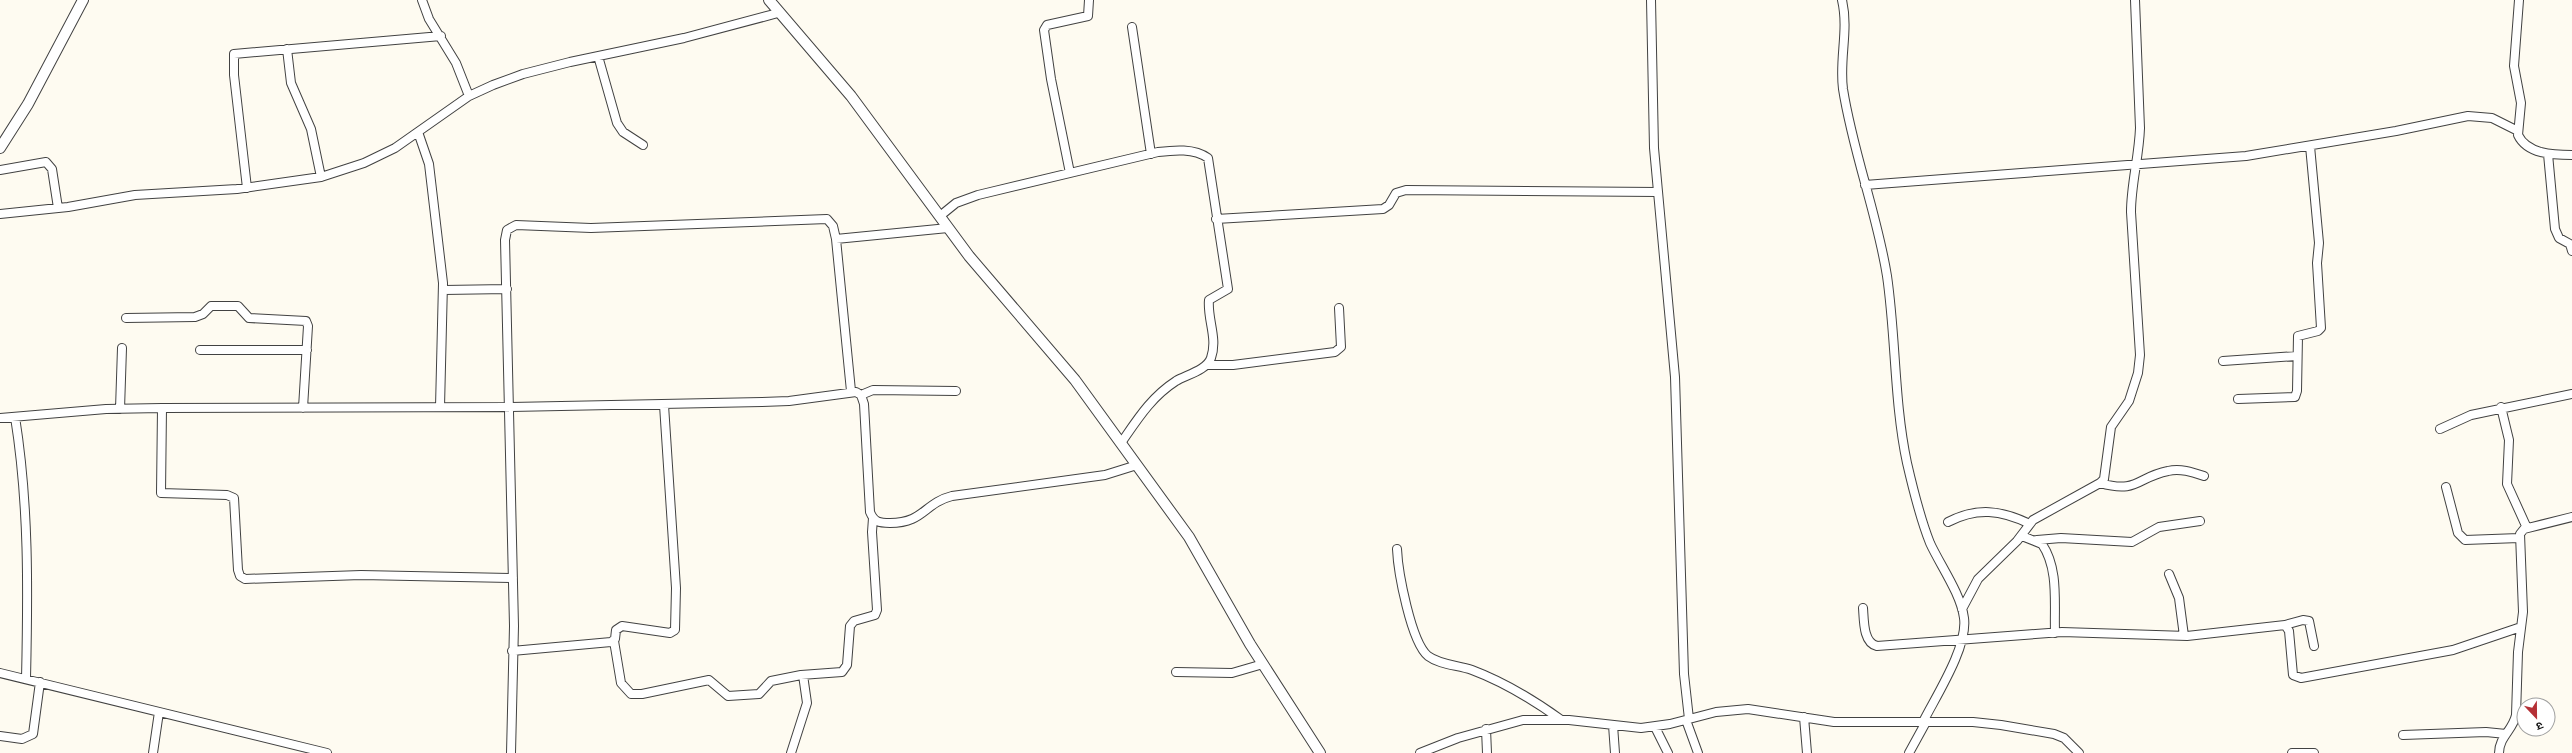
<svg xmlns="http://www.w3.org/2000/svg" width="2572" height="753" font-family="'Libre Baskerville','Noto Sans Devanagari',serif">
<rect width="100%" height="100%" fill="#fefbf1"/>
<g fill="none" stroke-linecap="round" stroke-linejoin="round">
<g stroke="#424242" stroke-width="10">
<path id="minor" d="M422,0L429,19L456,63L469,96
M1651,0L1654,148L1675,377L1684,674L1689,719
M1842,0C1849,30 1839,59 1843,89C1853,153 1877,213 1887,276C1896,338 1894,402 1907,463C1913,489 1920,518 1930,543C1940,565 1961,594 1964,618C1968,647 1936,696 1923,722
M2519,0L2514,66L2521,103L2518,135C2527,154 2553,155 2572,155
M1132,27L1151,154
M287,49L291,83L311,129L321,177
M598,56L617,123L623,132L643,145
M418,132L429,164L443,283L440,407
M2548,154L2555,229L2559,238L2570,244L2572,251
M0,170L46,162L52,169L58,208
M1070,173L1051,79L1044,30L1047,25L1088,16L1089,0
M1865,185L2246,156L2396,131L2468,116L2492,118L2516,130
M247,188L234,75V54L441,36
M0,214L68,207L135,195L237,189L321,177L364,163L395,148L469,96L493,85L523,74L570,62L684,38L778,13
M940,216L956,203L978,195L1158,152C1174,150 1194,148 1208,158L1228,289L1209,300C1207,319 1218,338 1211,358C1207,370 1186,375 1176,381C1151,397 1137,420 1121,443
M1216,219L1383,209L1389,205L1396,193L1406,190L1658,192
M836,239L948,228
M444,290L507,289
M126,318L195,317L203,314L211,306H238L249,318L306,321L308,326L303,408
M200,350H307
M2223,361L2297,356
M1207,365H1233L1335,352L1341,347L1339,308
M861,395L873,390L956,391
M2238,399L2295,397L2297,391L2298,336L2318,331L2321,328L2317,263L2319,243L2310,146
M2501,407L2509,440L2507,484L2527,528
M162,408L161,493L227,495L234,498L238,570L240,576L245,579L361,575L513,578
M120,409L122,348
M15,417C29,504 28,591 26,679
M0,418L106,409L162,408L511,407L762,402L789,401L856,392L861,395L864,404L870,512C874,522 879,523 890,523C924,523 924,503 952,496L1105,475L1137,465
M2440,429L2471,415L2572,394
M2100,483C2138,494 2137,477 2168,471C2180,468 2192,472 2204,476
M2446,487L2458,533L2465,540L2519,538
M1948,522C1977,507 2001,510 2030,524
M2022,536L2042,544C2059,569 2054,603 2055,633
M2037,540L2061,538L2132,542L2159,527L2200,521
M1397,549C1398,572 1411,642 1428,656C1440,665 1458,665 1472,670C1504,682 1532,699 1560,719
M2169,574L2179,598L2184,636
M1863,608C1864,620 1863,643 1877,646L2062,632L2187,636L2285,625L2289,631L2293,675L2301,678L2453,650L2521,627
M1962,609L1978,579L2017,541L2033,520L2100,483L2104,479L2111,427L2129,401L2138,373L2140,355L2131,212C2131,184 2139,157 2140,128L2135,0
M2285,625L2303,620L2309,621L2314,646
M614,641L621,683L631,694H642L709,680L728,696L759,694L771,681L801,675L842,672L847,665L850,626L854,621L875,615L877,610L872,532L873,518
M512,651L611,642L615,639L616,630L622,626L670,633L675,630L676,588L664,405
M1176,672L1232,673L1263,664
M0,673L327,753
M1804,717L1807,753
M1686,720L1698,753
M1613,725L1615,753
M1655,727L1668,753
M1486,729L1487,753
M2403,735L2486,732L2506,734
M0,736L22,739L33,734L40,682
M153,753L159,712
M511,753L514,626L505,240L507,230L516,225L591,228L827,219L833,226L836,239L851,391
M791,753L807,703L803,675
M1420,753L1458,738L1523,720H1569L1641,728L1670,724L1716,712L1748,709L1834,722H1973L2001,725L2054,734L2064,738L2079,753
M1909,753L1926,722
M2292,753H2314
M2499,753C2499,737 2513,730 2516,715L2518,652L2523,612L2520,534L2524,529L2572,517"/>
</g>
<g stroke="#424242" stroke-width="12">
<path id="tertiary" d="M769,0L851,96L969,256L1075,380L1189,537L1250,644L1320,753
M0,148L28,104L83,0"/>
</g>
<use href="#minor" stroke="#fff" stroke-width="8"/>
<use href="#tertiary" stroke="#fff" stroke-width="10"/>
</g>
<g transform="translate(2536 717) rotate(158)"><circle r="19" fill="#ffffff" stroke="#9f9f9f"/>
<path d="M0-3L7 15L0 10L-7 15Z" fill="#b53036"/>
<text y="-6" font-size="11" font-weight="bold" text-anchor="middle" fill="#0f0f0f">उ</text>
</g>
</svg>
